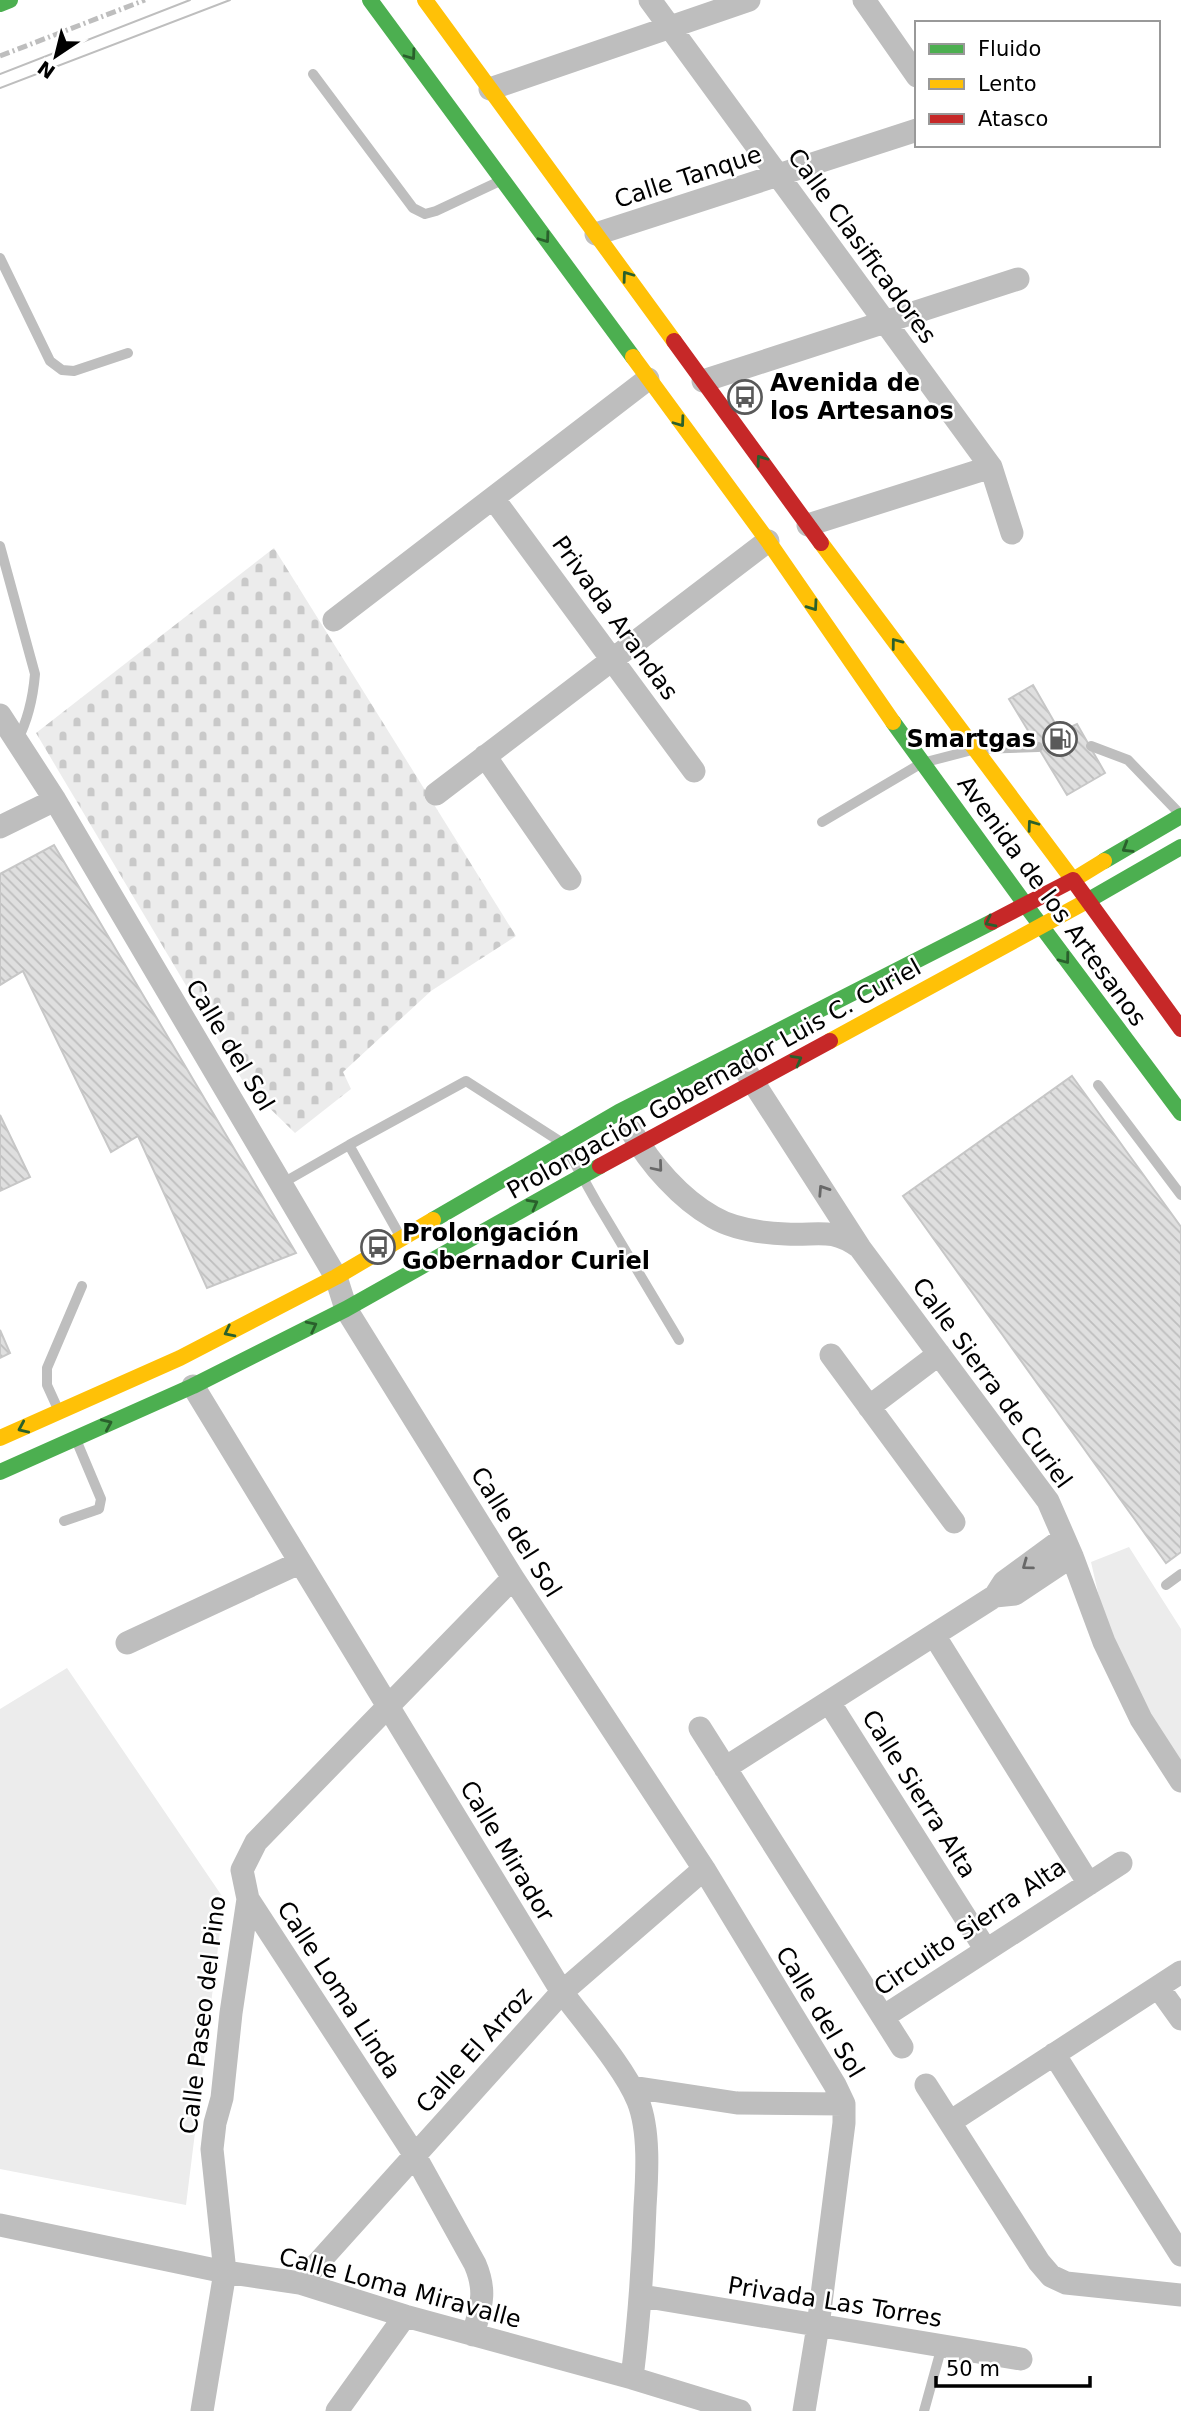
<svg xmlns="http://www.w3.org/2000/svg" width="1181" height="2411" font-family="'DejaVu Sans',sans-serif">
<defs>
<pattern id="cemetery-stones" width="16" height="16" patternUnits="userSpaceOnUse" patternTransform="scale(1.75)"><rect width="16" height="16" fill="#ececec"/><path d="M2 7V4a2 2 0 0 1 4 0v3zM10 15v-3a2 2 0 0 1 4 0v3z" fill="#c9c9c9"/></pattern>
<pattern id="building-back-hatch" width="6" height="6" patternUnits="userSpaceOnUse" patternTransform="scale(1.75)"><rect width="6" height="6" fill="#dfdfdf"/><path d="M-1 5l2 2M0 0l6 6M5-1l2 2" fill="none" stroke="#bebebe"/></pattern>
</defs>
<rect width="100%" height="100%" fill="#fff"/>
<path fill="#ececec" d="M1129,1547L1181,1629V1761L1154,1722L1105,1623L1091,1562Z
M67,1668L224,1899L186,2205L0,2169V1709Z"/>
<path fill="url(#cemetery-stones)" d="M274,548L516,936L431,991L343,1072L351,1089L295,1133L244,1083L36,733Z"/>
<path fill="url(#building-back-hatch)" stroke="#c7c7c7" stroke-width="2" d="M1033,685L1060,732L1077,724L1105,773L1067,795L1009,699Z
M54,845L296,1253L207,1288L138,1136L111,1152L23,971L0,985V874Z
M1072,1076L1181,1227V1552L1166,1563L903,1196Z
M0,1115L30,1177L0,1191Z
M0,1330L10,1353L0,1358Z"/>
<g fill="none" stroke-linecap="round" stroke-linejoin="round">
<path stroke="#bebebe" stroke-width="10" d="M313,74L413,208L425,214L436,211L500,181
M0,258L50,361L62,370L74,371L128,353
M0,546L35,674C33,698 28,720 17,741
M1091,746L1128,760L1179,813
M822,822L922,763L976,749L1038,747
M1098,1085L1181,1195
M281,1184L349,1145
M400,1236L349,1145L466,1081L564,1144L597,1203L679,1340
M57,1407L47,1385V1368L82,1286
M64,1521L99,1509L101,1499L77,1442
M1166,1585L1181,1574
M924,2411L942,2346"/>
<path stroke="#bebebe" stroke-width="23" d="M650,0L991,467L1012,533
M864,0L917,76
M490,89L749,0
M596,234L917,130
M703,381L1018,279
M493,498L694,771
M808,525L991,467
M334,620L648,379
M0,715L55,800L336,1277L346,1309L513,1578L704,1869L835,2085L844,2104V2123L818,2326L804,2411
M485,756L570,879
M436,794L768,541
M0,827L55,800
M746,1071L860,1248L1048,1501L1072,1556L1104,1642L1141,1719L1181,1781
M632,1132C650,1164 681,1199 713,1217C735,1230 762,1233 786,1234C818,1236 831,1227 859,1247
M831,1355L954,1522
M193,1386L562,1992C585,2023 624,2067 638,2101C650,2131 647,2176 645,2207C643,2265 639,2321 632,2378
M869,1407L939,1354
M995,1596L1015,1594L1072,1556
M934,1635L1089,1884
M127,1643L299,1563
M829,1702L986,1950
M700,1728L902,2047
M725,1768L995,1596L1004,1582L1064,1538
M248,1899L414,2154L475,2264C487,2292 481,2306 473,2335
M1158,1987L1181,2019
M883,2017L1121,1863
M1054,2054L1181,2255
M926,2085L1039,2262L1051,2276L1066,2283L1181,2295
M632,2087L737,2103L844,2104
M950,2122L1181,1972
M0,2225L225,2272L300,2283L405,2316L632,2378L740,2411
M300,2283L562,1992L704,1869
M642,2296L1021,2359
M202,2411L225,2272L212,2149L215,2123L222,2098L231,2013L248,1899L242,1870L256,1842L513,1578
M337,2411L405,2316"/>
<path stroke="#4caf50" stroke-width="16" d="M370,0L633,357
M0,4L10,0
M893,722L1025,904
M1104,861L1181,816
M1087,901L1181,847
M1027,907L1181,1113
M433,1220L619,1112L992,922
M0,1472L193,1386L346,1309L600,1166"/>
<path stroke="#ffc107" stroke-width="16" d="M425,0L674,341
M633,357L768,541L893,722
M821,543L1073,880L1104,861
M830,1041L1087,901
M0,1438L180,1358L336,1277L433,1220"/>
<path stroke="#c62828" stroke-width="16" d="M674,341L821,543
M992,922L1073,880L1181,1029
M600,1166L830,1041"/>
<path stroke="#bebebe" stroke-width="2" d="M0,74L190,0
M0,88L230,0"/>
<path stroke="#bebebe" stroke-width="5" stroke-dasharray="10 3.5 2 3.5" stroke-linecap="butt" d="M0,56L145,0"/>
</g>
<defs><path id="oneway-chevron" d="M-2-3.5L2.5 0L-2 3.5" fill="none" stroke-width="1.6" stroke-linecap="round" stroke-linejoin="round" transform="scale(1.75)"/></defs>
<g stroke="#2a602c">
<use href="#oneway-chevron" transform="translate(411 55) rotate(54)"/>
<use href="#oneway-chevron" transform="translate(545 238) rotate(54)"/>
<use href="#oneway-chevron" transform="translate(627 276) rotate(-126)"/>
<use href="#oneway-chevron" transform="translate(680 422) rotate(54)"/>
<use href="#oneway-chevron" transform="translate(761 460) rotate(-126)"/>
<use href="#oneway-chevron" transform="translate(813 606) rotate(55)"/>
<use href="#oneway-chevron" transform="translate(896 643) rotate(-127)"/>
<use href="#oneway-chevron" transform="translate(1032 825) rotate(-126)"/>
<use href="#oneway-chevron" transform="translate(1127 848) rotate(149)"/>
<use href="#oneway-chevron" transform="translate(990 922) rotate(153)"/>
<use href="#oneway-chevron" transform="translate(1065 959) rotate(53)"/>
<use href="#oneway-chevron" transform="translate(797 1060) rotate(-29)"/>
<use href="#oneway-chevron" transform="translate(533 1204) rotate(-29)"/>
<use href="#oneway-chevron" transform="translate(312 1326) rotate(-27)"/>
<use href="#oneway-chevron" transform="translate(229 1332) rotate(153)"/>
<use href="#oneway-chevron" transform="translate(107 1424) rotate(-24)"/>
<use href="#oneway-chevron" transform="translate(23 1428) rotate(156)"/>
</g>
<g stroke="#686868">
<use href="#oneway-chevron" transform="translate(658 1167) rotate(50)"/>
<use href="#oneway-chevron" transform="translate(823 1190) rotate(-123)"/>
<use href="#oneway-chevron" transform="translate(1027 1565) rotate(144)"/>
</g>
<defs>
<g id="bus-ring" transform="scale(1.75)"><circle r="9.5" fill="#fff" stroke="#595959" stroke-width="1.5"/><path d="M-5-6H5V4H4V6H2V4H-2V6H-4V4H-5ZM-3.5-4V0h7V-4ZM-3.5 1.2v1.5H-2V1.2ZM2 1.2v1.5H3.5V1.2Z" fill="#595959"/></g>
<g id="fuel-ring" transform="scale(1.75)"><circle r="9.5" fill="#fff" stroke="#595959" stroke-width="1.5"/><path d="M-5.5-6h7V0h2V4h1.3V-2.5L3-4.5l.8-.8L6-3V5H2.5V1h-1V6h-7ZM-4.2-4.7v3.2H.2V-4.7Z" fill="#595959"/></g>
</defs>
<g fill-rule="evenodd">
<use href="#bus-ring" x="745" y="397"/>
<use href="#fuel-ring" x="1060" y="739"/>
<use href="#bus-ring" x="378" y="1247"/>
</g>
<g text-anchor="middle" stroke-width="5" stroke-linejoin="round" paint-order="stroke">
<g font-size="24" fill="#000" stroke="#fff">
<text transform="translate(688 177) rotate(-18)" y="8">Calle Tanque</text>
<text transform="translate(862 246) rotate(54)" y="8">Calle Clasificadores</text>
<text transform="translate(615 618) rotate(54)" y="8">Privada Arandas</text>
<text transform="translate(1052 901) rotate(54)" y="8">Avenida de los Artesanos</text>
<text transform="translate(230 1045) rotate(59)" y="8">Calle del Sol</text>
<text transform="translate(714 1079) rotate(-29)" y="8">Prolongación Gobernador Luis C. Curiel</text>
<text transform="translate(992 1383) rotate(54)" y="8">Calle Sierra de Curiel</text>
<text transform="translate(516 1532) rotate(58)" y="8">Calle del Sol</text>
<text transform="translate(919 1794) rotate(58)" y="8">Calle Sierra Alta</text>
<text transform="translate(507 1851) rotate(59)" y="8">Calle Mirador</text>
<text transform="translate(970 1927) rotate(-34)" y="8">Circuito Sierra Alta</text>
<text transform="translate(339 1990) rotate(57)" y="8">Calle Loma Linda</text>
<text transform="translate(820 2012) rotate(59)" y="8">Calle del Sol</text>
<text transform="translate(203 2015) rotate(-83)" y="8">Calle Paseo del Pino</text>
<text transform="translate(474 2050) rotate(-48)" y="8">Calle El Arroz</text>
<text transform="translate(400 2288) rotate(15)" y="8">Calle Loma Miravalle</text>
<text transform="translate(835 2302) rotate(9)" y="8">Privada Las Torres</text>
</g>
<g font-size="24" font-weight="bold" fill="#000" stroke="#fff" text-anchor="start">
<text x="770" y="391">Avenida de<tspan x="770" dy="28">los Artesanos</tspan></text>
<text x="1036" y="747" text-anchor="end">Smartgas</text>
<text x="402" y="1241">Prolongación<tspan x="402" dy="28">Gobernador Curiel</tspan></text>
</g>
</g>
<rect x="915" y="21" width="245" height="126" fill="#ffffff" stroke="#999999" stroke-width="2"/>
<rect x="929" y="44" width="35" height="10" fill="#4caf50" stroke="#999999" stroke-width="2"/>
<text x="978" y="56" font-size="21" fill="#000000">Fluido</text>
<rect x="929" y="79" width="35" height="10" fill="#ffc107" stroke="#999999" stroke-width="2"/>
<text x="978" y="91" font-size="21" fill="#000000">Lento</text>
<rect x="929" y="114" width="35" height="10" fill="#c62828" stroke="#999999" stroke-width="2"/>
<text x="978" y="126" font-size="21" fill="#000000">Atasco</text>
<g transform="translate(56 56) rotate(215)" stroke="#ffffff" stroke-width="5" paint-order="stroke">
<path d="M0-5L12 26L0 18L-12 26Z" fill="#000000"/>
<text y="-10" font-size="19" font-weight="bold" text-anchor="middle" fill="#000000">N</text>
</g>
<path d="M936 2376v10h154v-10" fill="none" stroke="#000000" stroke-width="3.5"/>
<text x="946" y="2376" font-size="21" fill="#000000" stroke="#ffffff" stroke-width="5" paint-order="stroke">50 m</text>
</svg>
